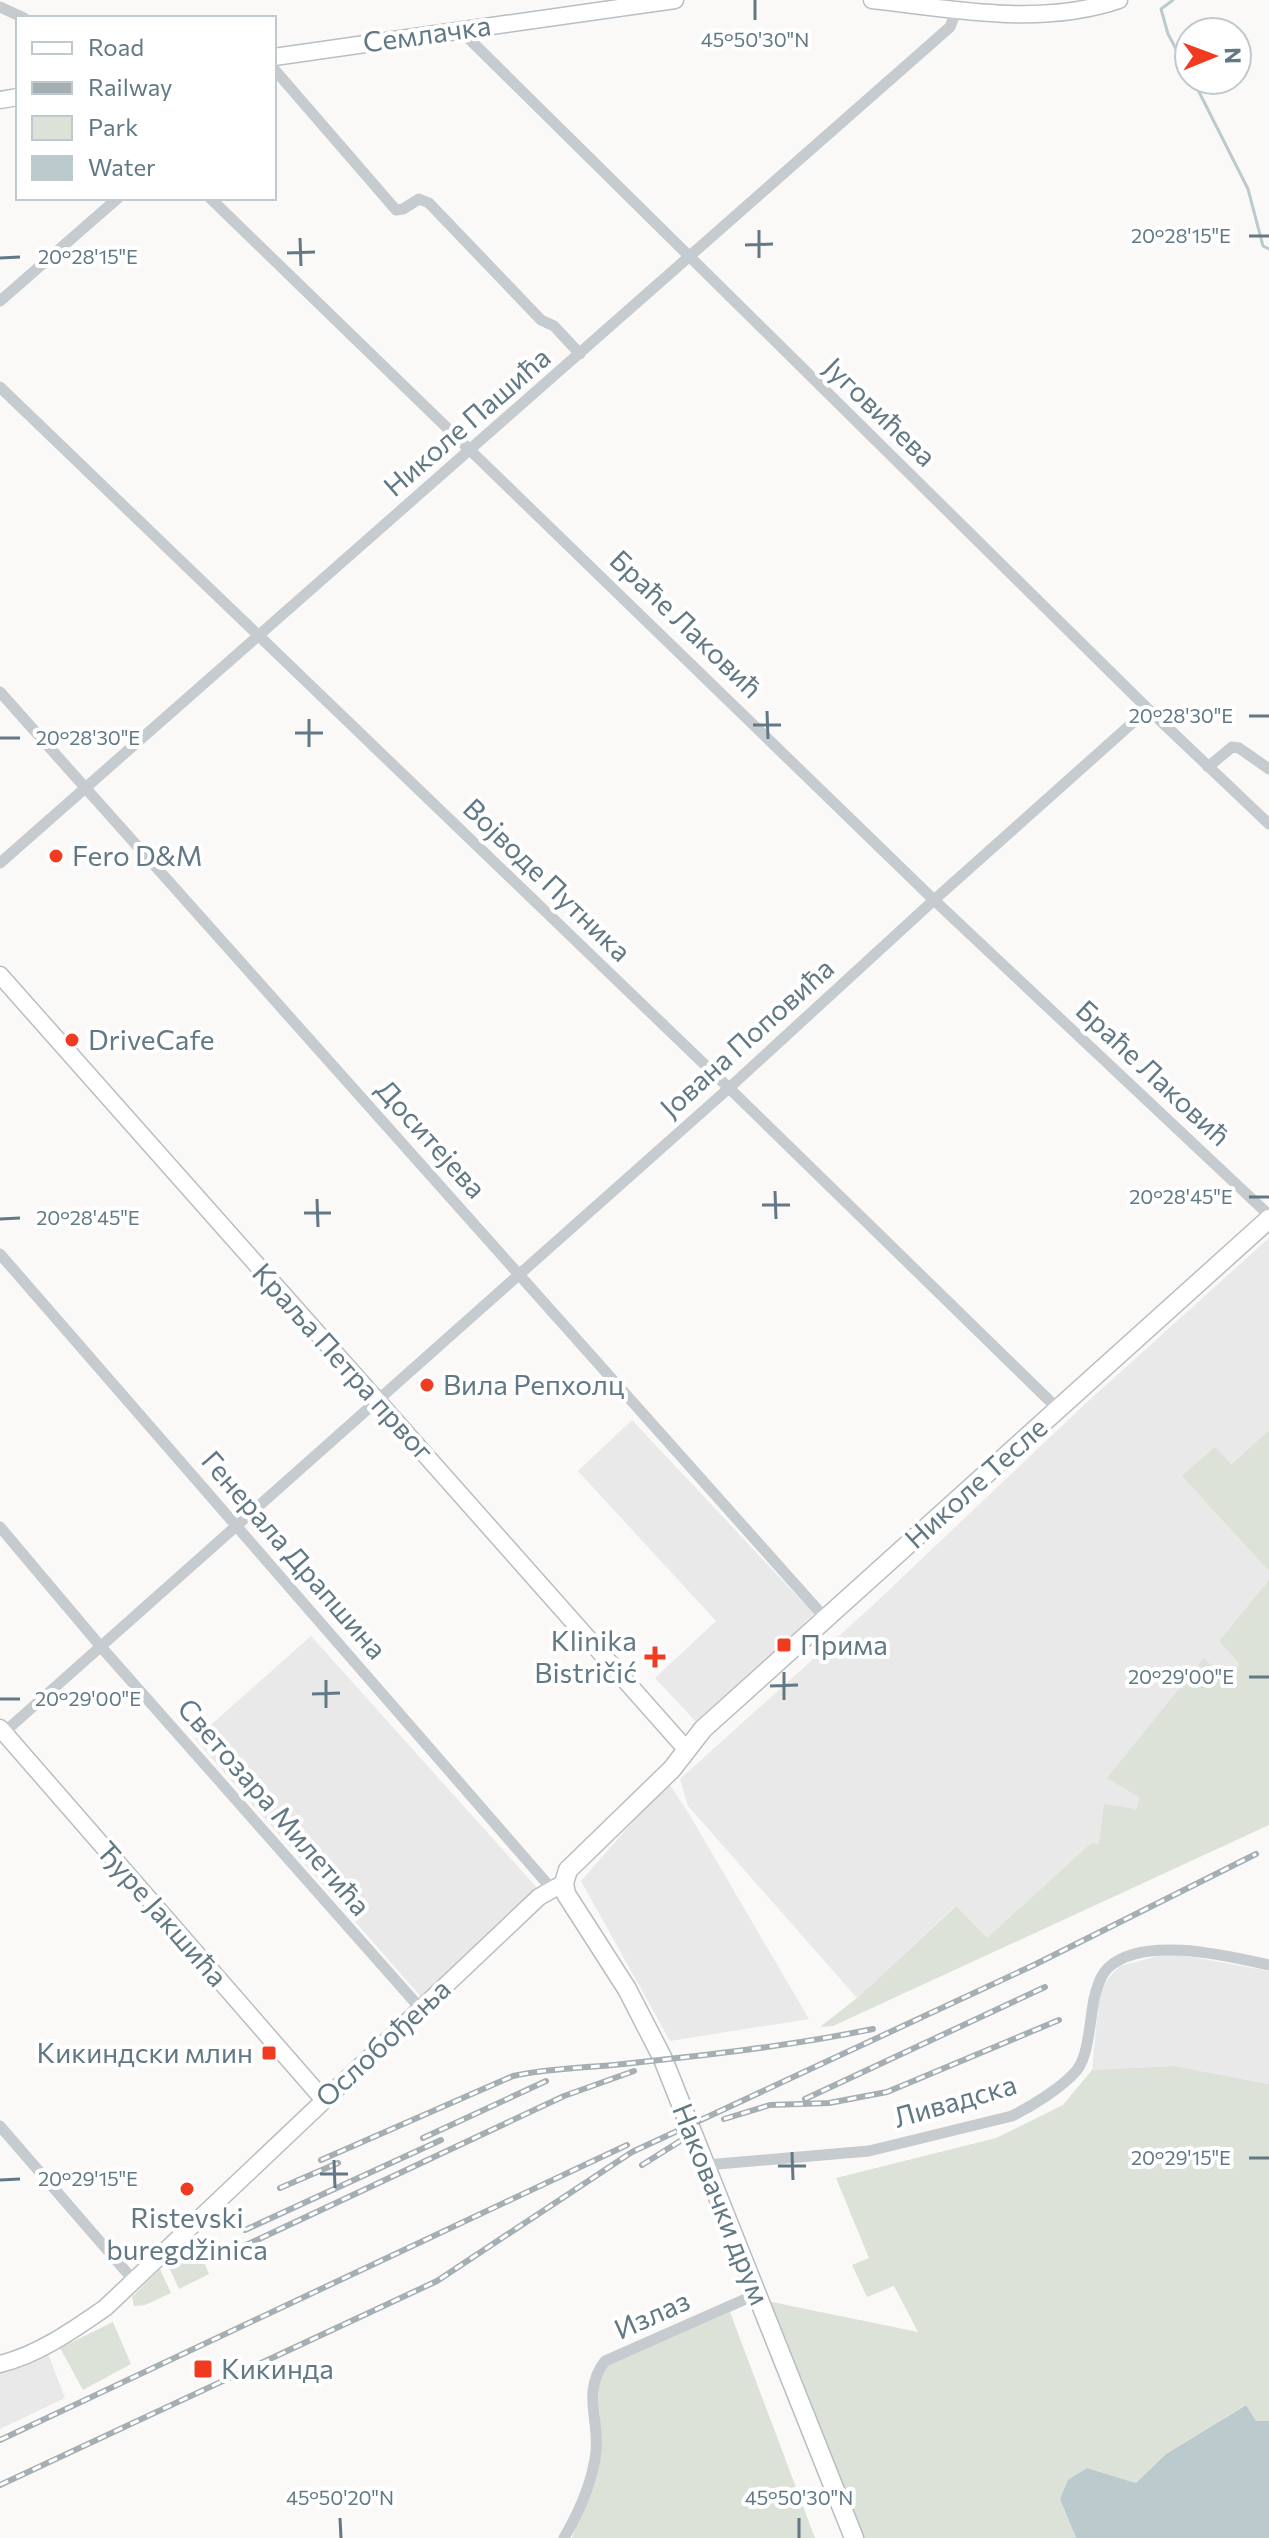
<svg xmlns="http://www.w3.org/2000/svg" width="1269" height="2538" font-family="Commissioner,sans-serif">
<rect width="100%" height="100%" fill="#faf9f7"/>
<path fill="#e8e9e8" d="M1269,1238V1430L1230,1464L1183,1476L1269,1571V1580L1219,1641L1239,1664L1227,1682L1205,1659L1108,1778L1140,1798L1136,1809L1099,1845L1091,1843L986,1939L955,1906L857,1998L688,1806L680,1779L871,1607L1084,1405Z
M632,1420L814,1614L698,1724L655,1678L716,1621L578,1471Z
M311,1636L538,1889L422,1998L195,1739Z
M668,1782L689,1814L809,2019L670,2041L581,1881Z
M1170,1953L1269,1971V2084L1174,2066L1092,2070L1100,1987L1120,1966Z
M47,2351L65,2398L0,2429V2372Z"/>
<path fill="#dce2d8" d="M1269,1430V1571L1182,1476L1215,1447L1231,1464Z
M1269,1580V1825L833,2026L820,2027L857,1998L956,1906L987,1938L1091,1843L1099,1844L1104,1804L1136,1809L1140,1798L1107,1778L1204,1658L1228,1682L1239,1664L1219,1641Z
M1174,2066L1269,2084V2421H1256L1245,2405L1166,2454L1136,2483L1087,2468L1060,2499L1076,2538H860L767,2301L918,2332L894,2286L867,2297L852,2265L869,2258L836,2178L996,2138L1063,2105L1092,2070Z
M197,2245L209,2274L179,2289L168,2265L191,2246Z
M160,2269L171,2293L145,2305L134,2306L132,2297Z
M730,2312L815,2538H572L601,2451L598,2382L608,2365Z
M113,2322L131,2364L83,2390L60,2348Z"/>
<path fill="#bbcbcd" d="M1246,2405L1256,2421H1269V2538H1076L1060,2499L1068,2480L1087,2468L1136,2483L1166,2454Z"/>
<g fill="none" stroke-linecap="round" stroke-linejoin="round">
<path stroke="#bbcbcd" stroke-width="3" d="M1173,0L1161,9L1168,34L1189,73
M1193,80L1248,189L1263,246L1269,249"/>
<g stroke="#b7bfc3" stroke-width="19">
<path id="secondary" d="M872,0C952,9 1040,27 1119,0
M274,57L675,0
M0,100L18,97
M0,975L686,1749
M0,1728L323,2099
M0,2364C38,2355 73,2330 105,2308L539,1897L564,1883"/>
</g>
<g stroke="#b8bec2" stroke-width="21">
<path id="primary" d="M854,2538L663,2059L627,1989L566,1894L564,1883L568,1870L672,1769L703,1729L1269,1219"/>
</g>
<path stroke="#c5cbce" stroke-width="11" d="M0,7L24,18
M460,30L1148,709L1269,824
M274,69L396,210L403,209L419,199L429,203L541,320L554,326L580,354
M210,198L934,900L1269,1215
M0,301L118,198
M0,387L729,1088L1058,1409
M0,692L825,1618
M1208,767L1232,747L1239,748L1269,769
M0,863L950,27L957,9
M0,1254L551,1888
M0,1527L102,1648L420,2008
M0,1736L729,1088L934,900L1148,709
M0,2126L135,2282
M706,2165L869,2151L1012,2116C1032,2106 1063,2087 1077,2070C1089,2055 1090,2018 1094,1999C1097,1988 1100,1975 1109,1967C1144,1935 1228,1956 1269,1965
M564,2538C579,2512 593,2482 596,2451C599,2418 582,2391 605,2361L757,2294"/>
<use href="#secondary" stroke="#fff" stroke-width="16"/>
<use href="#primary" stroke="#fff" stroke-width="18"/>
<g stroke="#a5aeb3" stroke-width="6">
<path id="rail" d="M805,2099L1045,1987
M724,2119L770,2105L829,2103L887,2092L1059,2020
M423,2138L546,2081
M321,2160L513,2076C550,2068 586,2068 623,2064C707,2055 790,2046 873,2029
M642,2165L685,2138
M280,2188L338,2163
M245,2230L441,2140
M244,2246L564,2096L634,2071
M0,2440L627,2145
M0,2485L437,2281L632,2152L1034,1965L1256,1854"/>
</g>
<use href="#rail" stroke="#fff" stroke-width="3" stroke-dasharray="9" stroke-linecap="butt"/>
</g>
<path fill="none" stroke="#627985" stroke-width="3" d="M755,0V20M759,230V258M1249,236H1269M300,238L301,266M745,245L773,244M287,253L315,252M0,258L20,257M767,711L768,739M1249,716H1269M309,719V747M753,725H781M295,733H323M0,738H20M775,1191L776,1219M1249,1197H1269M317,1199L318,1227M762,1205H790M304,1213H331M0,1219L20,1218M784,1672V1700M1249,1677H1269M326,1680V1708M770,1686L798,1685M312,1694L340,1693M0,1699H20M792,2152L793,2180M1249,2158H1269M334,2160L335,2188M778,2166H806M320,2174H348M0,2180L20,2179M340,2518L341,2538M799,2518V2538"/>
<g fill="#f03b21" stroke="#fff" stroke-width="3">
<circle cx="56" cy="856" r="8"/>
<circle cx="72" cy="1040" r="8"/>
<circle cx="427" cy="1385" r="8"/>
<rect x="776" y="1637" width="16" height="16" rx="4"/>
<path d="M651 1645h8v8h8v8h-8v8h-8v-8h-8v-8h8z"/>
<rect x="261" y="2045" width="16" height="16" rx="4"/>
<circle cx="187" cy="2189" r="8"/>
<rect x="193" y="2359" width="20" height="20" rx="4"/>
</g>
<g text-anchor="middle" stroke-width="8" stroke-linejoin="round" paint-order="stroke">
<g font-size="28" fill="#627985" stroke="#fff">
<text transform="translate(427 34) rotate(-8)" y="10">Семлачка</text>
<text transform="translate(880 412) rotate(44)" y="10">Југовићева</text>
<text transform="translate(467 422) rotate(-41)" y="10">Николе Пашића</text>
<text transform="translate(686 624) rotate(44)" y="10">Браће Лаковић</text>
<text transform="translate(547 880) rotate(44)" y="10">Војводе Путника</text>
<text transform="translate(747 1038) rotate(-42)" y="10">Јована Поповића</text>
<text transform="translate(1153 1073) rotate(43)" y="10">Браће Лаковић</text>
<text transform="translate(431 1139) rotate(48)" y="10">Доситејева</text>
<text transform="translate(343 1362) rotate(48)" y="10">Краља Петра првог</text>
<text transform="translate(976 1483) rotate(-42)" y="10">Николе Тесле</text>
<text transform="translate(294 1555) rotate(49)" y="10">Генерала Драпшина</text>
<text transform="translate(274 1807) rotate(49)" y="10">Светозара Милетића</text>
<text transform="translate(162 1914) rotate(49)" y="10">Ђуре Јакшића</text>
<text transform="translate(383 2043) rotate(-43)" y="10">Ослобођења</text>
<text transform="translate(955 2101) rotate(-16)" y="10">Ливадска</text>
<text transform="translate(721 2204) rotate(68)" y="10">Наковачки друм</text>
<text transform="translate(652 2315) rotate(-24)" y="10">Излаз</text>
</g>
<g font-size="28" fill="#627985" stroke="#fff" text-anchor="start">
<text x="72" y="866">Fero D&amp;M</text>
<text x="88" y="1050">DriveCafe</text>
<text x="443" y="1395">Вила Репхолц</text>
<text x="637" y="1651" text-anchor="end">Klinika<tspan x="637" dy="32">Bistričić</tspan></text>
<text x="800" y="1655">Прима</text>
<text x="253" y="2063" text-anchor="end">Кикиндски млин</text>
<text x="187" y="2228" text-anchor="middle">Ristevski<tspan x="187" dy="32">buregdžinica</tspan></text>
<text x="221" y="2379">Кикинда</text>
</g>
</g>
<g font-size="20" text-anchor="middle" fill="#627985" stroke="#fff" stroke-width="8" stroke-linejoin="round" paint-order="stroke">
<text x="755" y="47">45°50'30"N</text>
<text x="1181" y="243">20°28'15"E</text>
<text x="88" y="264">20°28'15"E</text>
<text x="1181" y="723">20°28'30"E</text>
<text x="88" y="745">20°28'30"E</text>
<text x="1181" y="1204">20°28'45"E</text>
<text x="88" y="1225">20°28'45"E</text>
<text x="1181" y="1684">20°29'00"E</text>
<text x="88" y="1706">20°29'00"E</text>
<text x="1181" y="2165">20°29'15"E</text>
<text x="88" y="2186">20°29'15"E</text>
<text x="340" y="2505">45°50'20"N</text>
<text x="799" y="2505">45°50'30"N</text>
</g>
<rect x="16" y="16" width="260" height="184" fill="#ffffff" stroke="#c0c9ce" stroke-width="2"/>
<rect x="32" y="42" width="40" height="12" fill="#ffffff" stroke="#c0c9ce" stroke-width="2"/>
<text x="88" y="56" font-size="24" fill="#627985">Road</text>
<rect x="32" y="82" width="40" height="12" fill="#a5aeb3" stroke="#c0c9ce" stroke-width="2"/>
<text x="88" y="96" font-size="24" fill="#627985">Railway</text>
<rect x="32" y="116" width="40" height="24" fill="#dce2d8" stroke="#c0c9ce" stroke-width="2"/>
<text x="88" y="136" font-size="24" fill="#627985">Park</text>
<rect x="32" y="156" width="40" height="24" fill="#bbcbcd" stroke="#c0c9ce" stroke-width="2"/>
<text x="88" y="176" font-size="24" fill="#627985">Water</text>
<g transform="translate(1213 56) rotate(89)"><circle r="38" fill="#ffffff" stroke="#c0c9ce" stroke-width="2"/>
<path d="M0-6L14 30L0 20L-14 30Z" fill="#f03b21"/>
<text y="-12" font-size="22" font-weight="bold" text-anchor="middle" fill="#627985">N</text>
</g>
</svg>
